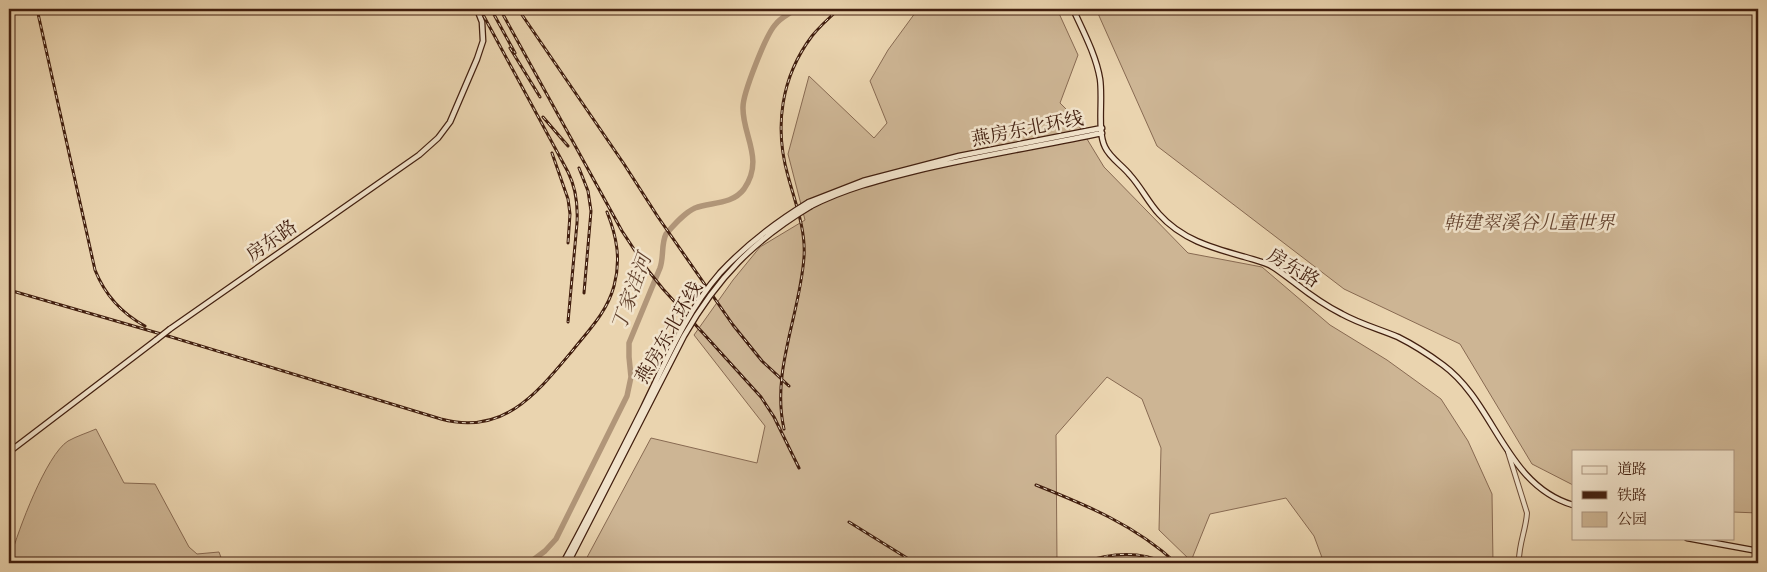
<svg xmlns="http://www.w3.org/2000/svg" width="1767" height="572" font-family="'Libre Bodoni','Noto Serif SC',serif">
<rect width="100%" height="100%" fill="#ead4af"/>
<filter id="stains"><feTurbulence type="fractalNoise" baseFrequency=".004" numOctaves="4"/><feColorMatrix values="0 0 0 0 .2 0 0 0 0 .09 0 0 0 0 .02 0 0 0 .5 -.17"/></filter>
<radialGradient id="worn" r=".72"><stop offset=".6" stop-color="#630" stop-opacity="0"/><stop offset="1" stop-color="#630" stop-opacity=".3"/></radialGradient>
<path fill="#cdb594" stroke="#886a52" d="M918,9H984L986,13L995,9H1057L1078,55L1060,103L1073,116L1104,167L1188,253L1262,267L1330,325L1387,360L1441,399L1468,441L1492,494L1493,563H1324L1314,536L1286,498L1210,514L1191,561L1159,530L1161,448L1142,399L1107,377L1056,435L1057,563H584L651,438L757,463L765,426L694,335L733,280L760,247L805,220L788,154L809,76L874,138L887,123L870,81L888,50Z
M1096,9H1758V513L1733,512V451H1573V485L1532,464L1460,344L1344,289L1157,146Z
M96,429L124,483L155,484L189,547L197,554L219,552L223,563H9V557L11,556C18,531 46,455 68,441C77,436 87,433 96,429Z"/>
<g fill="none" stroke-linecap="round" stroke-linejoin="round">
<path stroke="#b19679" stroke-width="5.5" d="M529,563L545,551L556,539L627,396L631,377L629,357V343L660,268C664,257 661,244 666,234C674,225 684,213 695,208C711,202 732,205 744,189C765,159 742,135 743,107C743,93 766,35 775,25C780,18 789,14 796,9"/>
<g stroke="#6c4c37" stroke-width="6">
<path id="tertiary" d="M1508,452L1527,513C1526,530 1518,546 1519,563"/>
</g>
<g stroke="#421f0f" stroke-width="7">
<path id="secondary" d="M1073,9C1083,31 1096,55 1100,79C1103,99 1097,131 1105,147C1110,158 1122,165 1130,175C1141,187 1148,202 1159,214C1182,240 1213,248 1245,257C1254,260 1265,262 1273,267C1281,272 1288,278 1295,283C1309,294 1326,306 1342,314C1360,324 1379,329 1398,337C1414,345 1428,354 1443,365C1495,403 1505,485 1573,505
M809,202L863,181L959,156L1102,128
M811,206C844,189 879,180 915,171C977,156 1040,146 1102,133
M170,329L419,155L438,138L450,122L477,59L483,41L482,22L477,9
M9,452L156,340
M1687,538L1758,551"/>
</g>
<use href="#tertiary" stroke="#f1e3cb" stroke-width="4"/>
<use href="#secondary" stroke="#f1e3cb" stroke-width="4.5"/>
<g stroke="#421f0f" stroke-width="3">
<path id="rail" d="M37,9L95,270C105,295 121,313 145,326
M480,9L568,172C576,188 578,205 577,223L568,322
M491,9L515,53
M500,9L622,231L647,269L663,289L761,397L774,417L799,468
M518,9L624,164L658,217L733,325L762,361L789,386
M510,48L540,97
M543,117L568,146
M552,153L568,199L570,214L568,243
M579,168L588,191L591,211L584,293
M9,290L168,336L441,419C504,436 537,393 573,350C589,330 607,312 614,286C621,260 617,237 607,212
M784,429C771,371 800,315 804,257C806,230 795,202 788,176C774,127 781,77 812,36C820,26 830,17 839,9
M1036,485C1086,505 1135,525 1176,563
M849,522L915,563
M1081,563C1109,553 1138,550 1166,563"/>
</g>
<use href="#rail" stroke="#f1e3cb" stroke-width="1" stroke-dasharray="4" stroke-linecap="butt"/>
<g stroke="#421f0f" stroke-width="7" stroke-linecap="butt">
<path id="secondary-bridge" d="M156,340L170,329
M563,563C591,512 617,460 643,408C666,361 686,312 720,273C746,245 776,222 809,202
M568,563L684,336C717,278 754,240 811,206"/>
</g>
<use href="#secondary-bridge" stroke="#f1e3cb" stroke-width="4.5"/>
</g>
<g text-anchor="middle" stroke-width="5" stroke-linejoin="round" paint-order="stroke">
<g font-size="19" fill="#421f0f" stroke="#f1e3cb">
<text transform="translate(1027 128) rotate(-11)" y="7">燕房东北环线</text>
<text transform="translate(271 240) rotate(-35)" y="7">房东路</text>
<text transform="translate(1294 267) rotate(31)" y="7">房东路</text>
<text transform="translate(668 332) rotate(-60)" y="7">燕房东北环线</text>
</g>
<g font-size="19" font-style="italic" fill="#654430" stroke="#f1e3cb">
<text x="1529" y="229">韩建翠溪谷儿童世界</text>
</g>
<g font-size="20" font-style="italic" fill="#63432f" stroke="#f1e3cb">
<text transform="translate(631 292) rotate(-70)" y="7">丁家洼河</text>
</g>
</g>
<rect width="1767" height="572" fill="none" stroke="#ead4af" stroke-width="30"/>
<rect x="10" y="10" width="1747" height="552" fill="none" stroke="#421f0f" stroke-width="2.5"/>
<rect x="15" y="15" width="1737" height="542" fill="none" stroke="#421f0f"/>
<rect x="1572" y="450" width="162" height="90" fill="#f1e3cb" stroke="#ab9580"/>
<rect x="1582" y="466" width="25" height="8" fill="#f1e3cb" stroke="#ab9580"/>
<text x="1617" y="474" font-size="15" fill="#421f0f">道路</text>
<rect x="1582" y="491" width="25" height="8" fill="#421f0f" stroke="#ab9580"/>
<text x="1617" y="500" font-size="15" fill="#421f0f">铁路</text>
<rect x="1582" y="512" width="25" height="15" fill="#cdb594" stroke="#ab9580"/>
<text x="1617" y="524" font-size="15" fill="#421f0f">公园</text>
<rect width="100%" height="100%" filter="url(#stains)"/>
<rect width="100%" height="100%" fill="url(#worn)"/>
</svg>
